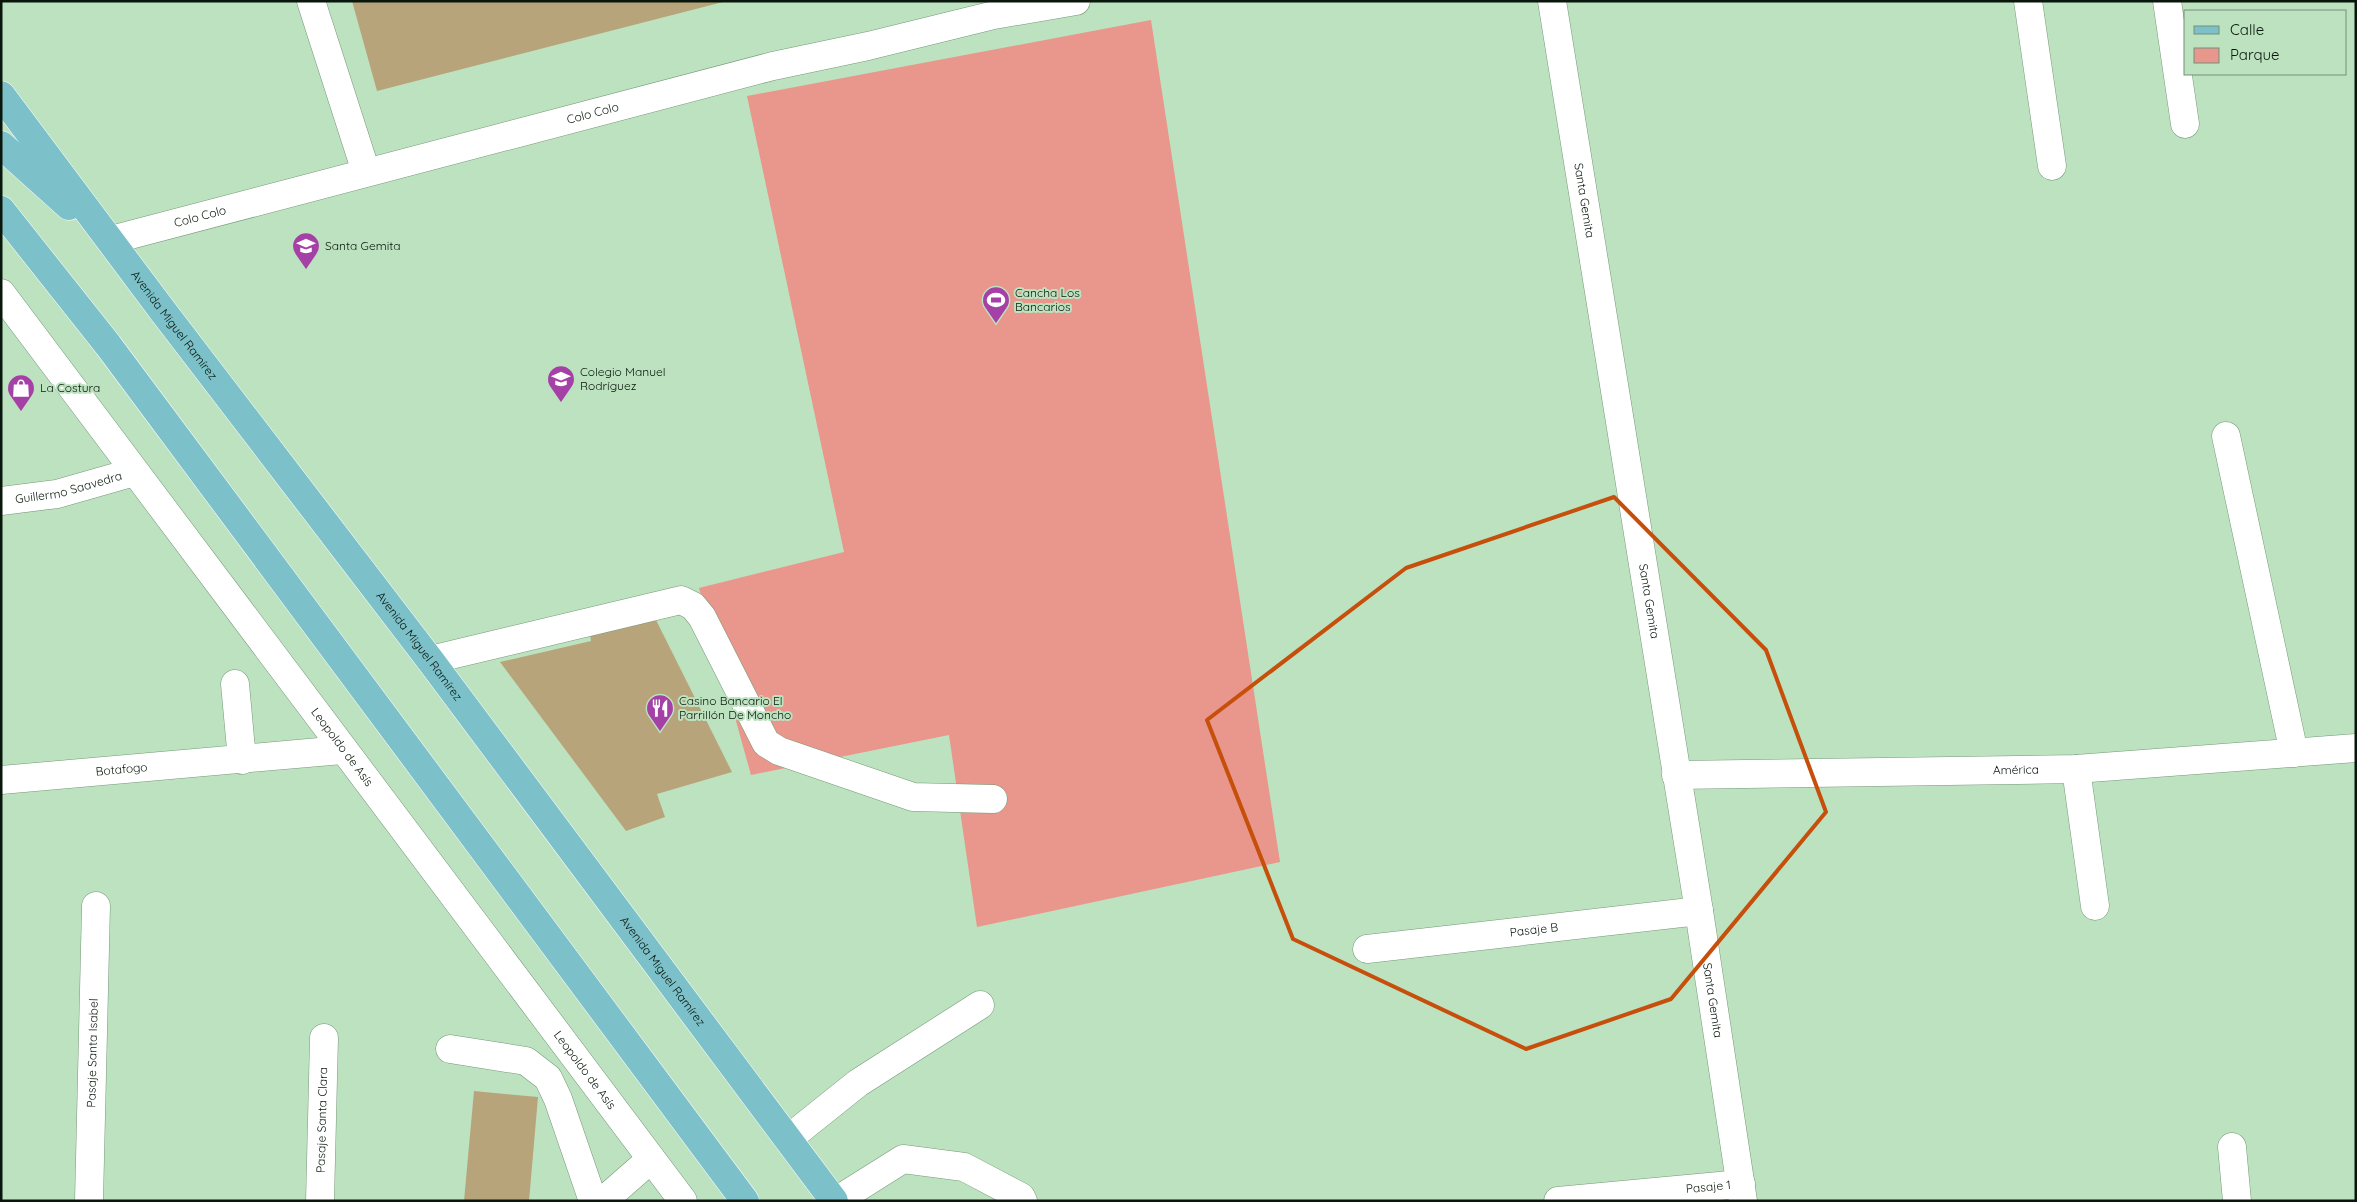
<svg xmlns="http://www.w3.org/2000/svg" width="2357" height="1202" font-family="Quicksand,sans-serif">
<rect width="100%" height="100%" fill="#bde2c0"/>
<path fill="#e9968c" d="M1151,20L1280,862L977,927L949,735L751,775L699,588L844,552L747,96Z"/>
<path fill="#b7a47a" d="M352,1H723V2L377,91Z
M653,614L732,772L657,794L665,817L626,831L500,662L591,641L589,627Z
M474,1091L538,1097L529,1201H464Z"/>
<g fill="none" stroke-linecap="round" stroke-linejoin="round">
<g stroke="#769979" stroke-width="29">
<g id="minor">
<path d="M311,1L366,172"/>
<path id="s1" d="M1552,1L1699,911L1743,1201"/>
<path d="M2028,1L2052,166"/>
<path d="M2167,1L2185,124"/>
<path id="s2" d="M111,240L773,66L868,46L994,15L1076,1"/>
<path id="s3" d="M1,293L683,1201"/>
<path d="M2226,436L2294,753"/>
<path id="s4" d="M1,501L57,494L134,472"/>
<path d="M430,660L681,600L693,606L702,617L766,743L779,751L913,797L993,799"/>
<path d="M235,684L242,760"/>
<path d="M2076,769L2095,906"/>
<path id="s5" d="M1676,775L2076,769L2356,748"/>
<path id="s6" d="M1,780L342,750"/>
<path id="s7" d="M1367,949L1699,911"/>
<path d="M450,1049L526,1061L548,1078L558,1099L593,1201"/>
<path d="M788,1139L858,1083L980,1005"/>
<path d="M2232,1147L2237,1201"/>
<path id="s8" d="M89,1201L96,906"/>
<path id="s9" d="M320,1201L324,1038"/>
<path d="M603,1201L651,1159"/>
<path d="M836,1201L903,1159L964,1167L1021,1197L1023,1201"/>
<path id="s10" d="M1558,1201L1741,1184"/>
</g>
</g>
<g stroke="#fff" stroke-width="29">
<g id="major">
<path id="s11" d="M1,95L162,310L430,660L834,1201"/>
<path d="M1,145L69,206"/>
<path d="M1,210L108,345L745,1201"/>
</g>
</g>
<use href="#minor" stroke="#fff" stroke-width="28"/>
<use href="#major" stroke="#7cc1ca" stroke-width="28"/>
</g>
<path fill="none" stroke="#c74f0c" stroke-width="4" stroke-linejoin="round" d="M1614,497L1766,650L1826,812L1671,999L1526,1049L1293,939L1207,720L1406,568Z"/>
<defs>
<g id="school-pin" transform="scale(1.4375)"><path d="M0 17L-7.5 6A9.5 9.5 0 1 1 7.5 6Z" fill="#a541a6" stroke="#bde2c0"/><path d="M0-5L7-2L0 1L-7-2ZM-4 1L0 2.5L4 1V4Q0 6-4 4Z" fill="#fff"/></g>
<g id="stadium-pin" transform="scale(1.4375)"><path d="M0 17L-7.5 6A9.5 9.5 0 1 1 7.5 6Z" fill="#a541a6" stroke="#bde2c0"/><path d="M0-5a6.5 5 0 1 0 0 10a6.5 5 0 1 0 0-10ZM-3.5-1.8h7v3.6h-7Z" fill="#fff"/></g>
<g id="shop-pin" transform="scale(1.4375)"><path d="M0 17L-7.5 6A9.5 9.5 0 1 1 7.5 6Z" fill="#a541a6" stroke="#bde2c0"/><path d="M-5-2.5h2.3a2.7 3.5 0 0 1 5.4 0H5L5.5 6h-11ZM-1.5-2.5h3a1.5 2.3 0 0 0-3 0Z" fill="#fff"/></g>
<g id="restaurant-pin" transform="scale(1.4375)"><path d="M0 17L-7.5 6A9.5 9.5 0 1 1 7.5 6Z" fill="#a541a6" stroke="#bde2c0"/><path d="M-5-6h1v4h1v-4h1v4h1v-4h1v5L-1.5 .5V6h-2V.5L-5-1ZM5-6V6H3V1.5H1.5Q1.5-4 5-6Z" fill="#fff"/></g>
</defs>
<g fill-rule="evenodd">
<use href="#school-pin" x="306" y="246"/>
<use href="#stadium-pin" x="996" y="300"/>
<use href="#school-pin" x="561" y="379"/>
<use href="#shop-pin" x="21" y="388"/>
<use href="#restaurant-pin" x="660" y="708"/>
</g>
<g text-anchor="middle" stroke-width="4" stroke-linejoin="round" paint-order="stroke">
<g font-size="12" fill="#09160b" stroke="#bde2c0">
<text dy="4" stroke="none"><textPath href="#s2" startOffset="498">Colo Colo</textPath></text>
<text dy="4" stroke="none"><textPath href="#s1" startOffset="202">Santa Gemita</textPath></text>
<text dy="4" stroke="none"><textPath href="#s2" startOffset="92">Colo Colo</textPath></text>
<text dy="4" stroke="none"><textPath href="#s11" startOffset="288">Avenida Miguel Ramírez</textPath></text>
<text dy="4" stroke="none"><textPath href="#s4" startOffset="69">Guillermo Saavedra</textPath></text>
<text dy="4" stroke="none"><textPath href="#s1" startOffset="608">Santa Gemita</textPath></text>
<text dy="4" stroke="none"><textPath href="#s11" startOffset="692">Avenida Miguel Ramírez</textPath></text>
<text dy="4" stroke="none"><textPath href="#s3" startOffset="568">Leopoldo de Asís</textPath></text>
<text dy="4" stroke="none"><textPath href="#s6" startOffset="121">Botafogo</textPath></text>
<text dy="4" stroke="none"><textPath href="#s5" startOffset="340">América</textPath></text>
<text dy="4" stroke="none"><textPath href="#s7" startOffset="168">Pasaje B</textPath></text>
<text dy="4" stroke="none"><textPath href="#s11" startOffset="1098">Avenida Miguel Ramírez</textPath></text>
<text dy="4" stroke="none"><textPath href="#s1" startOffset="1012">Santa Gemita</textPath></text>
<text dy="4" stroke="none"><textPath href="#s8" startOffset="148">Pasaje Santa Isabel</textPath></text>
<text dy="4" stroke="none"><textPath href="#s3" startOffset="972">Leopoldo de Asís</textPath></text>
<text dy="4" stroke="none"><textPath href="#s9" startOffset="81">Pasaje Santa Clara</textPath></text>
<text dy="4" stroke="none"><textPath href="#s10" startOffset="151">Pasaje 1</textPath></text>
</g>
<g font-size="12" fill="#09160b" stroke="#bde2c0" text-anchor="start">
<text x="325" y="250">Santa Gemita</text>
<text x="1015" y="297">Cancha Los<tspan x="1015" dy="14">Bancarios</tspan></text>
<text x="580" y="376">Colegio Manuel<tspan x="580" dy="14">Rodríguez</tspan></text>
<text x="40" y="392">La Costura</text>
<text x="679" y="705">Casino Bancario El<tspan x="679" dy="14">Parrillón De Moncho</tspan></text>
</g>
</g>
<rect width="2357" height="1202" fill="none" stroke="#09160b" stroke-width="5"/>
<rect x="2184" y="10" width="162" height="65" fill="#bde2c0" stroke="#759078"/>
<rect x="2194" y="26" width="25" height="8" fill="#7cc1ca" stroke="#759078"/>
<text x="2230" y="35" font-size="15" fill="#09160b">Calle</text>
<rect x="2194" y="48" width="25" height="15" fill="#e9968c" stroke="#759078"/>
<text x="2230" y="60" font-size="15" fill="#09160b">Parque</text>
</svg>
